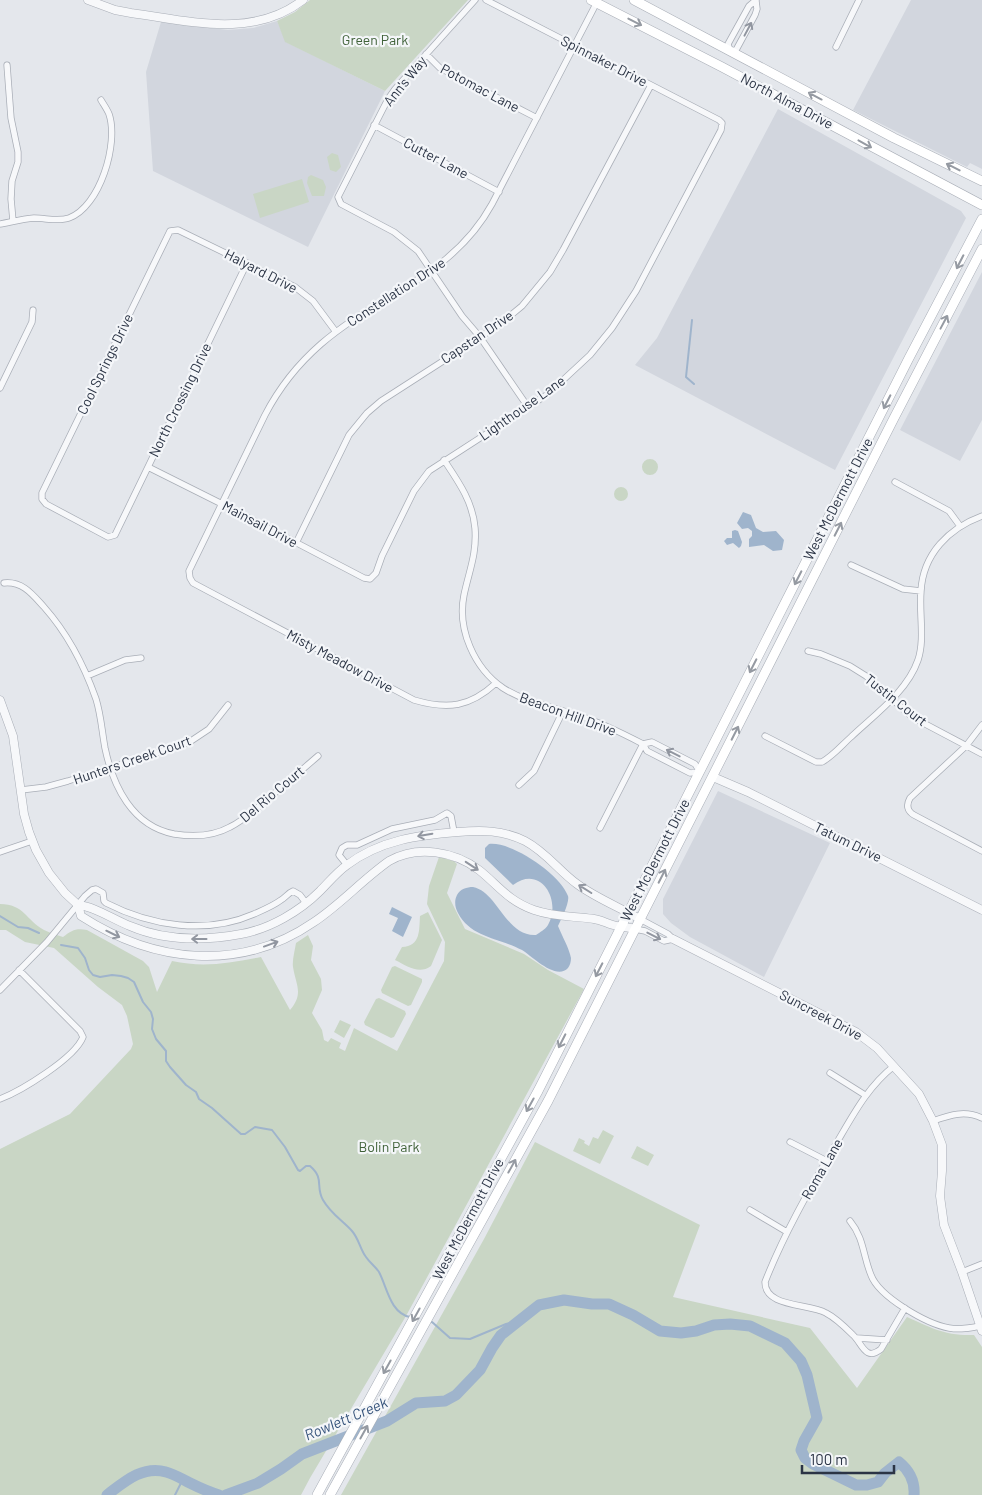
<svg xmlns="http://www.w3.org/2000/svg" width="982" height="1495" font-family="Barlow,sans-serif">
<rect width="100%" height="100%" fill="#e4e7ec"/>
<path fill="#d2d6de" d="M911,0H982V169L970,163L967,167L853,110Z
M277,21L286,42L385,91L308,247L153,171L146,72L161,22L228,30L253,28Z
M778,109L961,211L966,218L835,470L635,365L657,338Z
M982,272V420L960,461L900,430Z
M718,791L830,843L764,977L690,937L671,923L663,914V899Z"/>
<path fill="#c9d6c5" d="M310,0H468L385,91L285,42L277,21L295,12Z
M332,153L338,155L341,167L336,172L330,170L327,157Z
M311,175L323,180L326,187L324,196H312L307,183L308,177Z
M302,179L309,202L260,218L253,194Z
M642 467a8 8 0 1 1 16 0a8 8 0 1 1-16 0Z
M614 494a7 7 0 1 1 14 0a7 7 0 1 1-14 0Z
M439,857L454,861L457,864L447,893L465,929L524,954L548,970L584,989L406,1316L310,1478L301,1495H0V1149L70,1114L131,1049L133,1044L127,1016L122,1005L98,987L54,948L25,942L6,930H0V904C24,904 26,920 44,930C50,933 57,935 63,937C72,930 76,928 87,930L143,961L149,967L157,992L172,961C204,968 229,963 261,957L290,1010C304,994 296,985 293,967C292,960 295,950 296,943L308,935L313,946L311,960L321,979L322,990L312,1013L322,1030L324,1040L328,1042L331,1038L341,1043L339,1048L345,1051L354,1028L397,1051L444,961L445,942L427,904L429,886Z
M428,912L442,940L431,966C419,975 407,966 395,960L402,947C421,946 419,930 420,916Z
M395,966L422,979V982L411,1005L408,1006L382,993L381,990L392,967Z
M379,998L405,1011L406,1014L394,1037L391,1038L365,1025L364,1022L376,999Z
M340,1020L351,1025L344,1038L334,1032Z
M603,1130L614,1136L600,1164L573,1151L579,1138L585,1141L584,1143L589,1146L593,1137L598,1139Z
M535,1142L700,1225L673,1297L810,1328L857,1388L907,1317C932,1328 945,1336 974,1335L982,1347V1495H341L484,1239Z
M637,1146L654,1155L648,1166L631,1158Z"/>
<path fill="#9fb4cc" d="M743,512L751,515L756,528L763,532L776,531L784,540L782,550L773,551L764,545L749,547V539L752,536V531L748,528L742,529L737,523Z
M735,530L738,531L742,542L741,546L739,548L733,543L727,545L724,541L727,538H732V531Z
M489,844C512,841 561,875 568,896C570,902 561,920 558,926C562,936 569,948 571,958C571,962 570,965 568,968C556,981 532,956 522,950C500,938 471,938 458,913C455,908 454,901 457,895C460,889 467,887 473,887C498,892 506,937 536,935C540,932 545,930 548,925C562,901 541,864 513,885L485,858V848Z
M392,907L412,917L403,937L392,931L398,918L389,914Z"/>
<g fill="none" stroke-linecap="round" stroke-linejoin="round">
<path stroke="#9fb4cc" stroke-width="2" d="M692,320L686,377L694,384
M0,916L18,927L28,928L39,933
M61,945L78,948L85,958L89,970L93,975L100,977L112,975L121,976L128,978L134,982L143,1002L151,1012L153,1019L152,1029L156,1039L166,1051V1061L170,1067L186,1085L196,1092L199,1099L212,1108L241,1134H245L255,1127L272,1130L285,1147L298,1170L300,1171L306,1166H310C325,1179 315,1186 323,1200C331,1214 342,1220 352,1231C359,1239 360,1249 366,1257C370,1263 375,1266 379,1272C387,1287 390,1313 410,1317
M429,1322H432L450,1338L470,1339L506,1324L521,1320
M175,1495L183,1479"/>
<path stroke="#9fb4cc" stroke-width="11" d="M107,1495C124,1482 143,1465 166,1472C174,1474 182,1479 190,1483C200,1488 209,1492 219,1495
M226,1495L258,1483L281,1469L302,1454L387,1421L416,1403L445,1401L456,1395L480,1370L492,1348L501,1335L539,1305L564,1300L592,1304H609L633,1315L660,1331L681,1333L696,1331L714,1325L730,1324L750,1326L785,1343L801,1361L807,1375L817,1418L804,1441L801,1450L805,1458L813,1464L856,1485H867L878,1482L885,1473L899,1462C910,1471 915,1482 914,1495"/>
<g stroke="#a9aeb7" stroke-width="7">
<path id="minor" d="M475,0L395,89L388,99L338,197L341,204L394,232L418,251L462,316L480,337L528,407
M756,1L757,9L755,15L736,50L730,51L728,44L749,6L756,0
M836,47L859,0
M426,54L440,68L537,118
M7,65L11,118L18,152V162L12,181L11,199L13,221
M374,125L499,192
M0,224C11,222 23,219 34,218C46,218 58,222 69,218C100,207 119,143 109,114C107,109 104,105 101,100
M247,263L115,535L108,537L46,504L42,499V493L170,231L178,230L295,287L313,301L336,332
M0,388L32,322L33,310
M444,460C458,481 473,502 475,528C477,554 469,571 464,595C457,629 474,668 503,688C525,702 552,707 577,715C600,722 622,733 643,744L647,751L690,773L700,772L695,764L652,742L643,744
M148,467L222,504L364,578L370,579L376,573L382,556L414,491L429,471L548,394L590,355L612,328L636,291L721,130L722,123L719,120L486,0
M895,482L949,511L960,526
M296,543L349,435L367,413L381,401L499,325L522,306L550,272L563,250L651,85
M851,565L903,589L921,591
M4,583C23,581 33,595 44,607C68,634 84,665 96,699C101,715 102,732 105,748C113,786 132,826 174,834C193,837 212,837 230,827C244,820 256,809 269,798C285,784 302,770 318,756
M808,651L821,654L850,666L866,676L912,717L982,754
M87,676L125,660L141,658
M496,683C470,707 448,710 414,700L193,583L190,578L189,571L265,415C279,388 298,364 321,344C380,293 452,277 492,204L597,2
M982,725L966,746L910,798C906,805 907,811 914,815L982,851
M765,736L816,762H822C833,756 842,745 851,737C874,715 907,692 918,660C925,639 919,614 921,591C923,554 949,528 982,516
M519,785L534,771L563,711
M21,790L46,787L68,781L188,743L209,729L228,705
M600,828L643,744
M0,852L32,841
M347,865L339,855L342,848L347,845H357L392,829L435,820L447,813L451,816L454,832
M640,919L668,934L673,939
M635,929L645,931L664,941L673,939
M0,990L47,942L85,896L92,890L96,889L103,893L104,901L106,903C151,926 206,935 254,914C263,910 273,906 281,900C286,897 288,893 293,891L300,895L306,903
M894,1066C866,1088 851,1119 833,1149C808,1192 783,1236 765,1282C765,1308 809,1303 826,1313C836,1318 845,1327 853,1335C862,1343 865,1362 881,1349L905,1308
M830,1073L865,1095
M0,1099C21,1091 75,1058 83,1037L80,1031L19,970
M933,1121C950,1115 965,1110 982,1118
M790,1142L827,1161
M750,1210L787,1232
M850,1221C864,1238 863,1256 871,1275C879,1297 927,1324 949,1328C960,1330 970,1328 980,1326
M962,1272L982,1264
M857,1338L887,1340"/>
</g>
<g stroke="#a9aeb7" stroke-width="9">
<path id="tertiary" d="M88,0L115,10L131,13C189,21 253,39 303,0
M0,700L13,736L24,814L29,832L36,850L49,873L65,893L78,905L81,916C154,963 240,973 314,922C341,904 362,880 389,861C417,845 454,851 479,870C498,885 508,901 534,910C554,917 574,916 594,919C601,920 606,923 613,925C620,927 628,927 635,929
M713,777L748,792L982,910
M78,905C94,906 114,920 130,926C165,941 204,941 241,934C270,929 300,911 320,891C329,882 337,872 347,865C380,840 419,835 458,832C482,830 503,830 525,841C546,852 559,871 577,884C596,898 619,907 640,919
M673,939L856,1032L877,1048L919,1094L933,1121L942,1145V1171L940,1196L944,1225L962,1272L982,1331"/>
</g>
<g stroke="#a9aeb7" stroke-width="10">
<path id="secondary" d="M591,0L722,67L982,205
M634,0L894,138L982,181
M317,1495L538,1091L909,358L982,219
M330,1495L548,1101L893,420L982,249"/>
</g>
<use href="#minor" stroke="#f7f8fa" stroke-width="5.5"/>
<use href="#tertiary" stroke="#f7f8fa" stroke-width="8"/>
<use href="#secondary" stroke="#fff" stroke-width="9"/>
</g>
<defs><path id="oneway-shaft" d="M-6 0H5M1.5-3L5.5 0L1.5 3" fill="none" stroke-width="1.6" stroke-linecap="round" stroke-linejoin="round" transform="scale(1.25)"/></defs>
<g stroke="#959aa2">
<use href="#oneway-shaft" transform="translate(635 22) rotate(27)"/>
<use href="#oneway-shaft" transform="translate(815 96) rotate(-152)"/>
<use href="#oneway-shaft" transform="translate(865 144) rotate(29)"/>
<use href="#oneway-shaft" transform="translate(953 167) rotate(-153)"/>
<use href="#oneway-shaft" transform="translate(960 262) rotate(117)"/>
<use href="#oneway-shaft" transform="translate(944 322) rotate(-62)"/>
<use href="#oneway-shaft" transform="translate(887 402) rotate(117)"/>
<use href="#oneway-shaft" transform="translate(838 529) rotate(-63)"/>
<use href="#oneway-shaft" transform="translate(798 578) rotate(117)"/>
<use href="#oneway-shaft" transform="translate(753 666) rotate(117)"/>
<use href="#oneway-shaft" transform="translate(735 733) rotate(-63)"/>
<use href="#oneway-shaft" transform="translate(662 876) rotate(-63)"/>
<use href="#oneway-shaft" transform="translate(599 970) rotate(117)"/>
<use href="#oneway-shaft" transform="translate(562 1041) rotate(117)"/>
<use href="#oneway-shaft" transform="translate(530 1105) rotate(119)"/>
<use href="#oneway-shaft" transform="translate(512 1166) rotate(-61)"/>
<use href="#oneway-shaft" transform="translate(416 1315) rotate(119)"/>
<use href="#oneway-shaft" transform="translate(387 1367) rotate(119)"/>
<use href="#oneway-shaft" transform="translate(364 1432) rotate(-61)"/>
</g>
<g stroke="#9196a0">
<use href="#oneway-shaft" transform="translate(748 29) rotate(-62)"/>
<use href="#oneway-shaft" transform="translate(673 753) rotate(-153)"/>
<use href="#oneway-shaft" transform="translate(425 835) rotate(170)"/>
<use href="#oneway-shaft" transform="translate(472 866) rotate(33)"/>
<use href="#oneway-shaft" transform="translate(585 889) rotate(-148)"/>
<use href="#oneway-shaft" transform="translate(113 934) rotate(26)"/>
<use href="#oneway-shaft" transform="translate(654 936) rotate(27)"/>
<use href="#oneway-shaft" transform="translate(199 939) rotate(180)"/>
<use href="#oneway-shaft" transform="translate(271 944) rotate(-20)"/>
</g>
<g text-anchor="middle" stroke-width="4.5" stroke-linejoin="round" paint-order="stroke">
<g font-size="14" fill="#3f6138" stroke="#f4f6f9">
<text x="375" y="45">Green Park</text>
<text x="389" y="1152">Bolin Park</text>
</g>
<g font-size="14" fill="#2b3445" stroke="#f4f6f9">
<text transform="translate(604 61) rotate(27)" y="5">Spinnaker Drive</text>
<text transform="translate(405 81) rotate(-51)" y="5">Ann's Way</text>
<text transform="translate(480 88) rotate(28)" y="5">Potomac Lane</text>
<text transform="translate(787 101) rotate(28)" y="5">North Alma Drive</text>
<text transform="translate(436 158) rotate(28)" y="5">Cutter Lane</text>
<text transform="translate(261 271) rotate(27)" y="5">Halyard Drive</text>
<text transform="translate(396 292) rotate(-33)" y="5">Constellation Drive</text>
<text transform="translate(477 337) rotate(-34)" y="5">Capstan Drive</text>
<text transform="translate(105 364) rotate(-64)" y="5">Cool Springs Drive</text>
<text transform="translate(180 400) rotate(-64)" y="5">North Crossing Drive</text>
<text transform="translate(522 408) rotate(-35)" y="5">Lighthouse Lane</text>
<text transform="translate(838 499) rotate(-63)" y="5">West McDermott Drive</text>
<text transform="translate(260 524) rotate(28)" y="5">Mainsail Drive</text>
<text transform="translate(340 661) rotate(28)" y="5">Misty Meadow Drive</text>
<text transform="translate(896 700) rotate(38)" y="5">Tustin Court</text>
<text transform="translate(568 714) rotate(20)" y="5">Beacon Hill Drive</text>
<text transform="translate(132 760) rotate(-19)" y="5">Hunters Creek Court</text>
<text transform="translate(272 794) rotate(-40)" y="5">Del Rio Court</text>
<text transform="translate(848 842) rotate(26)" y="5">Tatum Drive</text>
<text transform="translate(655 860) rotate(-63)" y="5">West McDermott Drive</text>
<text transform="translate(821 1015) rotate(28)" y="5">Suncreek Drive</text>
<text transform="translate(822 1169) rotate(-60)" y="5">Roma Lane</text>
<text transform="translate(468 1219) rotate(-62)" y="5">West McDermott Drive</text>
</g>
<g font-size="15" font-style="italic" fill="#34527a" stroke="#f4f6f9">
<text transform="translate(346 1419) rotate(-23)" y="5">Rowlett Creek</text>
</g>
</g>
<path d="M802 1465v8h92v-8" fill="none" stroke="#2b3445" stroke-width="2.5"/>
<text x="810" y="1465" font-size="15" fill="#2b3445" stroke="#f4f6f9" stroke-width="4" paint-order="stroke">100 m</text>
</svg>
